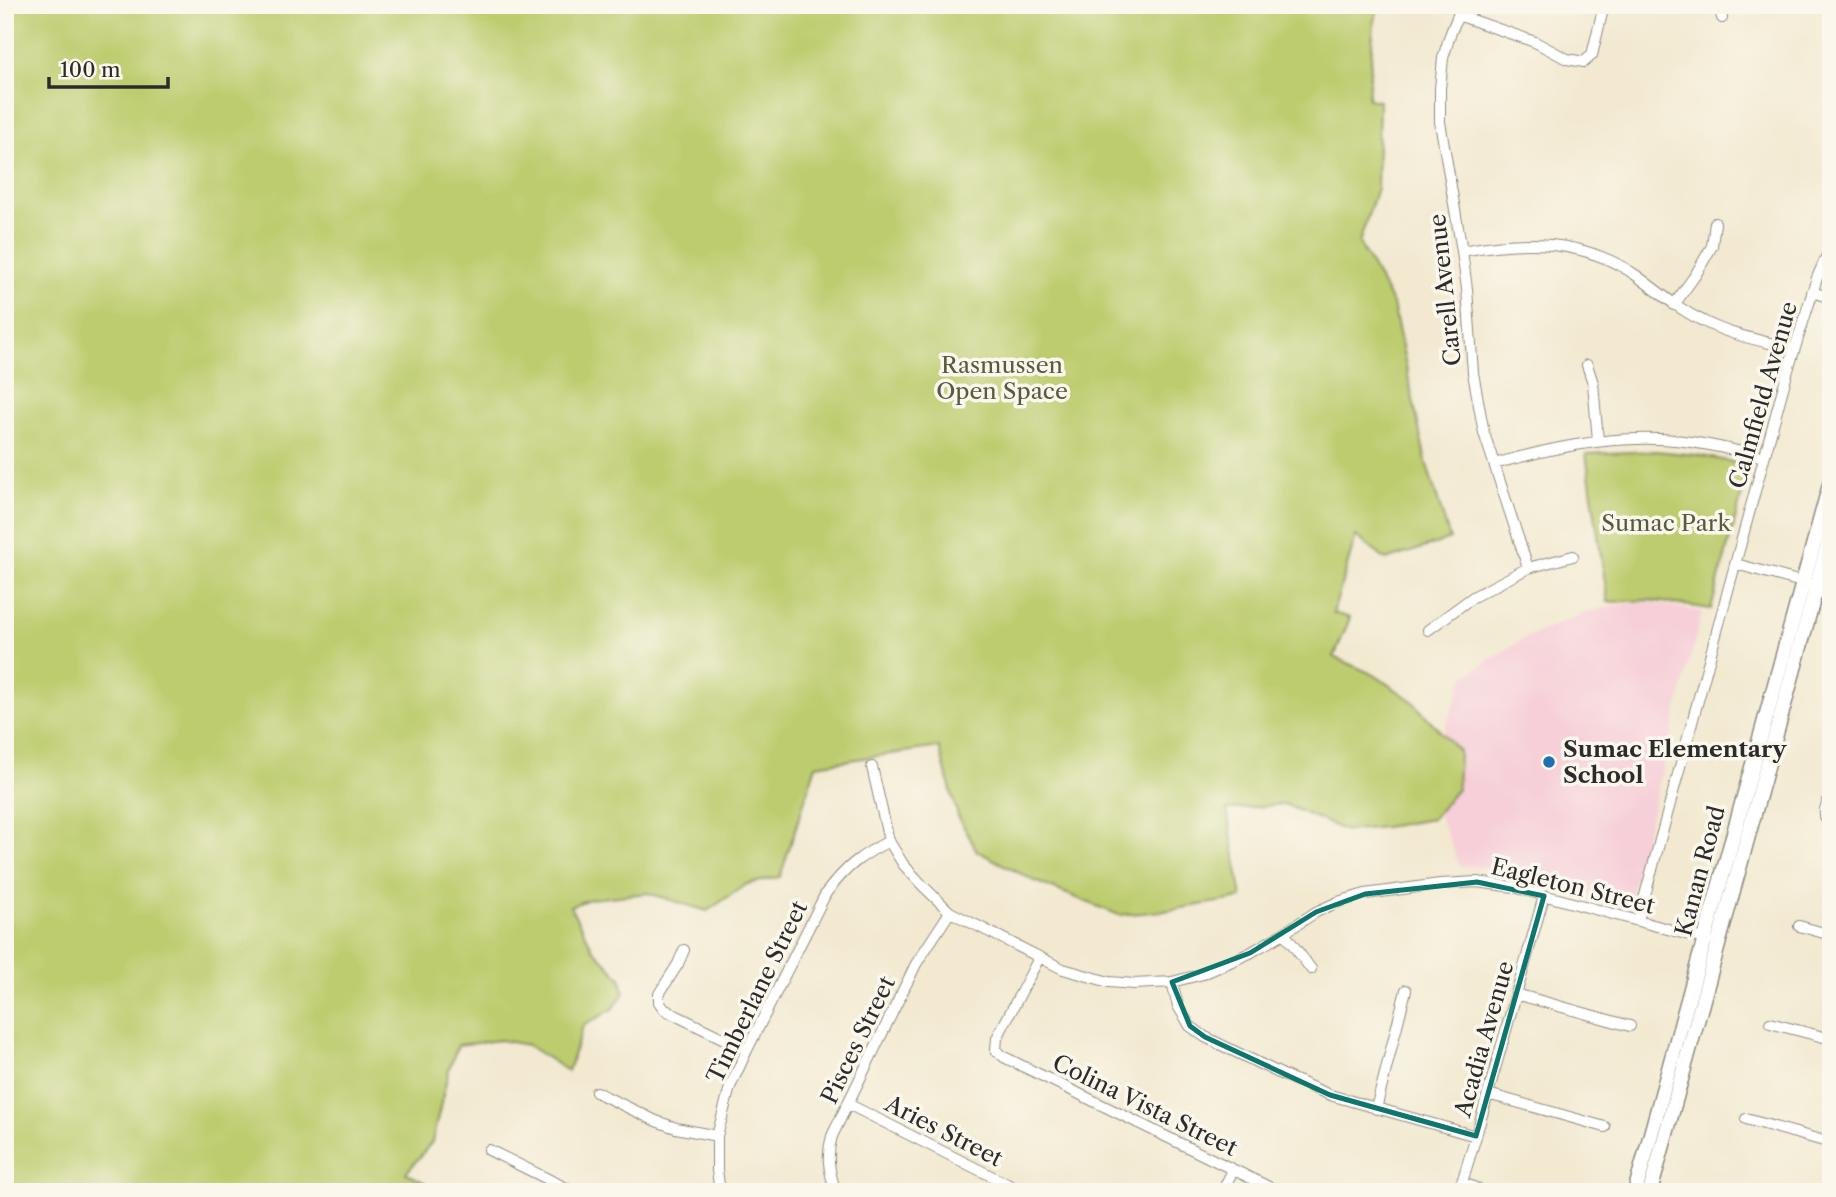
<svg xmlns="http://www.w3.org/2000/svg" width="1836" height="1197" font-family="'Libre Caslon Text',serif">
<rect width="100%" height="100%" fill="#fbf7ec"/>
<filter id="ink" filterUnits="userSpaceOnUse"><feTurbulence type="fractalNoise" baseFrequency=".0143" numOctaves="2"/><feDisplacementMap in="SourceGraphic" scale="14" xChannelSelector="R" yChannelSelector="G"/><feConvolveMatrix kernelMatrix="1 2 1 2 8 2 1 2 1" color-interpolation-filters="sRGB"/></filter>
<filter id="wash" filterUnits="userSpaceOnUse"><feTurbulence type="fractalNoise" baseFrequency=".00686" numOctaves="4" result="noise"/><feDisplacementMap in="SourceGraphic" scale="28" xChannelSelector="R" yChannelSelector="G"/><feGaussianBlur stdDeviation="1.57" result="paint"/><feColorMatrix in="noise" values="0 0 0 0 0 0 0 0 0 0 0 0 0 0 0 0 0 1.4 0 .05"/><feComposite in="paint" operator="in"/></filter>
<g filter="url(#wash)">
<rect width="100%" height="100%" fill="#f2e9d0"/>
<path fill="#f6cfd8" d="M1648,602L1702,612L1630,898L1624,904L1504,868L1460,866L1437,810L1423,791L1443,733L1465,676L1523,639L1584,613L1612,606Z"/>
<path fill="#bdcc6e" stroke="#747c4c" stroke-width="2" d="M5,5H1380L1374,20L1368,99L1379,101L1377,188L1359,243L1393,304L1426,462L1450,539L1386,560L1356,536L1333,613L1350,618L1334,657L1374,675L1411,700L1459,751L1457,789L1432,819L1384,827L1346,831L1284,804L1227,810L1242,898L1164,911L1119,915L1035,881L977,851L958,816L939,747L816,765L780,877L747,884L707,911L648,893L590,899L570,906L593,949L621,978L624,993L613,1009L583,1026L568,1071L527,1045L500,1040L458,1045L449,1069L432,1142L406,1173L443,1192H5Z
M1655,451L1697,455L1747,465L1749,468L1711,609L1649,600L1608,602L1586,454Z"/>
</g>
<g filter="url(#ink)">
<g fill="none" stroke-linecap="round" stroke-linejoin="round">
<g stroke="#8e8a7e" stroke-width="12">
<path id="minor" d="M1462,5L1450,35L1443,58L1440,89V122L1462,251L1467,289L1473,373L1484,433L1528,568
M1719,5L1722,18
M1458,15L1535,42L1567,59L1584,62L1592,55L1604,5
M1462,251C1524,239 1584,239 1637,276C1659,292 1678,309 1703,321C1731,336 1764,341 1794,349
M1812,292L1831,298
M1674,305L1696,274L1712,246L1715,223
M1587,365L1593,383L1598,441
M1494,464C1548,449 1601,437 1658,439C1694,440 1729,449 1764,457
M1736,564L1816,586L1826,595L1831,596
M1816,586L1831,585
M1428,630L1473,597L1528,568L1573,556
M872,767L889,841L903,864L922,885L950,912L1063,969L1109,982L1134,984L1172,982L1203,974L1250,953L1284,933L1316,912L1338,902L1365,894L1440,884L1477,882L1514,887L1708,940
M1831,793C1826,805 1820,816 1831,826
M1638,921L1788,370L1817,278L1831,246
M1799,926L1831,935
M1284,933L1311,969
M684,950L678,964L659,994V1002L664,1009L677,1016L747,1050
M1039,958L997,1038L996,1050L1004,1057L1279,1192
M1172,982L1178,1006L1190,1026L1205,1037L1283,1075L1330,1095L1476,1136
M1516,994L1630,1026
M1770,1023L1831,1039
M596,1092L656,1121L676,1128L717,1136
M1488,1094L1605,1127
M848,1104L1023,1192
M1376,1109L1406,990
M1746,1119L1831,1143
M489,1150L574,1192
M1462,1182L1484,1192
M720,1192L717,1170V1136L730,1087L747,1050L826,893C847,866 860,856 889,841
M836,1192C829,1172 826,1156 832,1136L916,964L950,912
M1222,1192L1233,1170
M1457,1192L1463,1179L1476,1136L1544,896"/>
</g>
<g stroke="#8e8a7e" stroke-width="17">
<path id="secondary" d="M1635,1192L1831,481
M1650,1192L1831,534"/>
</g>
<use href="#minor" stroke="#fff" stroke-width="10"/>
<use href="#secondary" stroke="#fff" stroke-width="14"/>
</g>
</g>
<path fill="none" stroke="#0f766e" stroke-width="5" stroke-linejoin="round" d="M1477,882L1544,896L1476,1136L1330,1095L1205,1037L1190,1026L1172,982L1250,953L1316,912L1365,894Z"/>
<circle fill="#1f6fb2" stroke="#fbf7ec" stroke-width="2.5" cx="1549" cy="762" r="7"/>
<g text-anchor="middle" stroke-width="7" stroke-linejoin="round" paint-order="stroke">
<g font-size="23" fill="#2b2b2b" stroke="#fbf7ec">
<text transform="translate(1445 290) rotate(-96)" y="8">Carell Avenue</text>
<text transform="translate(1763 395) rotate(-74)" y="8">Calmfield Avenue</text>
<text transform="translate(1700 871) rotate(-75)" y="8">Kanan Road</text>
<text transform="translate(1573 886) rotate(14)" y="8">Eagleton Street</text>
<text transform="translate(757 992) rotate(-64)" y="8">Timberlane Street</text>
<text transform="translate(1484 1039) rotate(-74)" y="8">Acadia Avenue</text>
<text transform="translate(858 1040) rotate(-64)" y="8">Pisces Street</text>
<text transform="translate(1145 1105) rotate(26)" y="8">Colina Vista Street</text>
<text transform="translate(944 1131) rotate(27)" y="8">Aries Street</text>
</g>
<g font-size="23" fill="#575b3f" stroke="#fbf7ec">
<text x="1002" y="373">Rasmussen<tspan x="1002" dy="26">Open Space</tspan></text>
<text x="1666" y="531">Sumac Park</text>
</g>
<g font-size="23" font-weight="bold" fill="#2b2b2b" stroke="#fbf7ec" text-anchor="start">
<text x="1563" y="757">Sumac Elementary<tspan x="1563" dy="26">School</tspan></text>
</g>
</g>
<rect width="1836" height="1197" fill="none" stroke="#fbf7ec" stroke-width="28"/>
<path d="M49 77v10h119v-10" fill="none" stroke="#2b2b2b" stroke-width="3.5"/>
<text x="60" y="77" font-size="21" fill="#2b2b2b" stroke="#fbf7ec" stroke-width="5" paint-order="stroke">100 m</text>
</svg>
